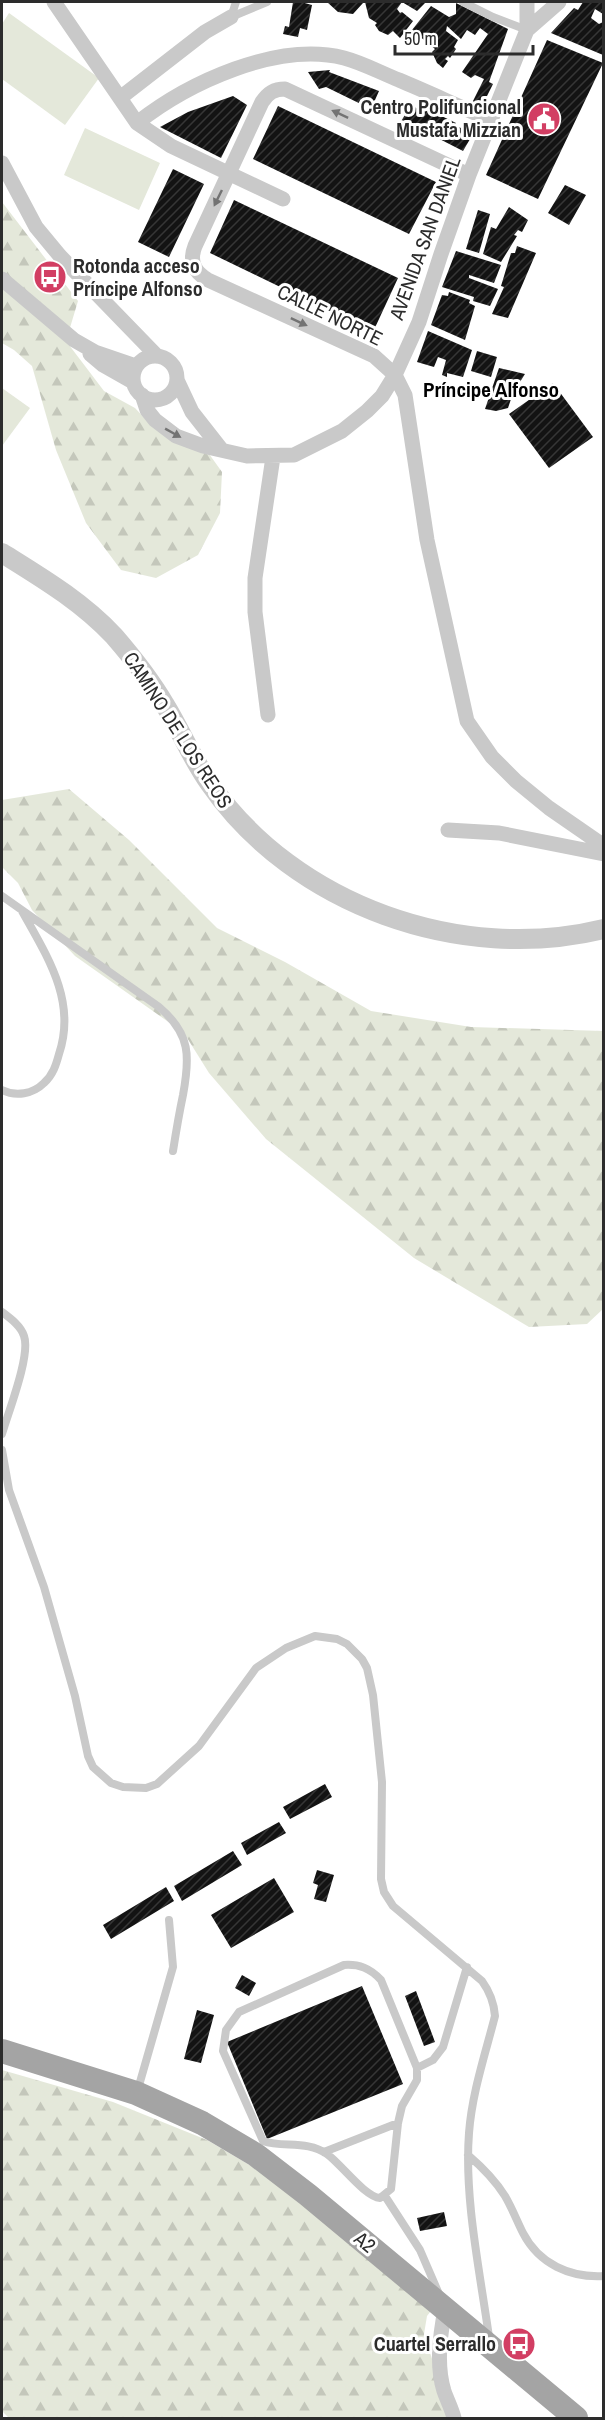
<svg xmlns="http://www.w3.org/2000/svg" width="605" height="2420" font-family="'Archivo Narrow',sans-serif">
<defs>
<pattern id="forest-firs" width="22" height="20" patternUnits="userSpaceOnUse" patternTransform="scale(1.5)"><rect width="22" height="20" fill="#e4e8da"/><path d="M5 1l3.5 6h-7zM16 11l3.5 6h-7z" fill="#c4c7bb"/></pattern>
<pattern id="building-hatch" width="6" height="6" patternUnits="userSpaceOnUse" patternTransform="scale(1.5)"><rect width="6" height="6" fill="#131313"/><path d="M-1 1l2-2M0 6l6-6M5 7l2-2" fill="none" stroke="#363636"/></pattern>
</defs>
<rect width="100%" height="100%" fill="#fff"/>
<path fill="#e4e8da" d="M9,13L99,78L65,125L2,79V24Z
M85,128L160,163L139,210L64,175Z
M2,388L30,408L2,446Z"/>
<path fill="url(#forest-firs)" d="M2,202L78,301L66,341L104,391L135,408L150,424L202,444L222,472L220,513L198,555L156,578L121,570L86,523L56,450L32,366L14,350L2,343Z
M69,789L129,840L217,928L285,962L371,1011L471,1027L603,1031V1309L587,1324L529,1327L414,1258L266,1139L209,1073L184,1033L75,956L32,910L18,883L2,867V800Z
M2,2070L113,2102L207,2140L284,2185L434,2307L427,2316L424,2334L451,2418H9L2,2411Z"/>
<path fill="url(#building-hatch)" d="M293,2H301L312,5L307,30L300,28L298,37L283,34L285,26L289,27Z
M327,2H363V3L353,14L338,12Z
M365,2H402L397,9L400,13L402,12L413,21L400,38L393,31L388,35L379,31L375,25L377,23L369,18Z
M402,2H426L417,11Z
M583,2H603V14L595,9L591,18L599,24L603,22V55L551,33L574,8L578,10Z
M456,3L508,29L489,82L493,84L480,110L471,105L484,79L475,75L471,78L462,72L488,34L480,28L475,35L467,30L461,39L447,26L446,31L458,40L454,47L456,49L450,58L448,56L445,59L448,61L443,68L437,63L432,52L435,49L412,30L431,6L449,17L456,14Z
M547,40L603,63L538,199L486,175Z
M330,70L329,72L379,91L371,109L326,87L319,89L308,72Z
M233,96L247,105L221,158L160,127L188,112Z
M411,105L423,112L425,108L456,123L455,125L473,134L463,151L416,127L415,130L400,123Z
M278,106L436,182L409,234L253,159Z
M173,169L204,184L169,257L138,242Z
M565,185L586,195L569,225L548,213Z
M234,200L398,278L373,332L210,253Z
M509,207L528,220L522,232L518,230L514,235L517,236L501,262L483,254L491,227L496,229Z
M478,210L490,214L479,253L466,249Z
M517,246L536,253L508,318L492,314L504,287L501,286L511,253H515Z
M456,251L501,265L494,283L469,275V278L498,289L490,306L473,301L474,297L442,287Z
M449,292L470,300L469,303L475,306L465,340L431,325L442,295L448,296Z
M428,331L472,350L463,377L447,373V377L442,375L446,360L438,357L434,367L417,362Z
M477,351L497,357L491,377L471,371Z
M499,368L525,374L513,393L508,408L496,411L485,409Z
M553,383L593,437L549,468L509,414Z
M325,1784L332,1797L290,1819L283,1807Z
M279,1822L286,1833L247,1855L241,1843Z
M233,1851L242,1865L182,1901L174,1886Z
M317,1870L334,1875L326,1902L314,1899L318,1885L313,1883Z
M274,1878L294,1912L231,1948L211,1915Z
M166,1887L174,1901L111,1939L103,1925Z
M242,1975L256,1983L249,1996L235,1988Z
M362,1986L403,2084L267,2139L227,2042Z
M416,1991L435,2042L424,2046L405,1996Z
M197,2010L214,2015L201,2063L184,2059Z
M444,2212L447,2226L420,2231L417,2218Z"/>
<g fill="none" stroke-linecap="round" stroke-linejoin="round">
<path stroke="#c9c9c9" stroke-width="8" d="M463,2L493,17L527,30
M231,17L267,2
M231,17L236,2
M2,896L159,1007C191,1034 190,1057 183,1095C179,1114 176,1132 173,1151
M2,1090C16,1097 33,1094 44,1083C53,1075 56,1065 59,1054C77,1001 47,956 22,911
M2,1312C10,1318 21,1326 24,1336C31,1355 8,1413 2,1434
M2,1450L9,1490L44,1587L75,1696L88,1756L93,1767L111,1783L123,1787L146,1788L157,1784L199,1746L256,1668L286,1648L315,1636L337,1639L347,1644L362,1659L367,1668L373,1695L382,1782L381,1879L384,1892L393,1906L482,1981C490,1992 494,2002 495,2016C485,2055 472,2093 469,2133C464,2198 480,2272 489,2337
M344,1965C359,1964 370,1968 381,1980L417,2068V2080L402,2106L398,2123L391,2189L380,2198C365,2197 341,2164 327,2154C307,2140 283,2148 263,2141L223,2051L226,2030L239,2012Z
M417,2068L433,2060L443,2047L467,1967
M138,2089L173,1967L169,1920
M324,2152L398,2123
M468,2155C482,2167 495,2180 505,2196C512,2208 517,2221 523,2233C539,2264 570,2278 604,2276
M385,2196L420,2250L439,2294"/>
<path stroke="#c9c9c9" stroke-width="15" d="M54,2L137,123L171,146L283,199
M527,30V2
M120,98L205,32L231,17
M137,123C188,83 277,41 344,58C363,63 381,73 399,80C430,93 460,107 491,120
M2,163L36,227L60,256L156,355
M469,175L285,89C274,89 268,93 262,102L195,246C189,261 194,272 208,280L374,356L395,375L405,395L427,540L467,721L492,757L516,781L549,808L604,846
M2,279L74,340L95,352L136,366
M90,354L103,365L133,382
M133 378a22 22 0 1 1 44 0a22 22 0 1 1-44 0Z
M177,380L192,412L221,449
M142,395L147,410L155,420L176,436L203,446L247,456L294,455L342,431L367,411L382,396L395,375L419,322L441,254L469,175L527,30L559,2
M268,715L255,612V578L273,457
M448,830L499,833L604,854
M445,2309C440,2336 436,2365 444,2391C447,2400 452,2409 454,2418"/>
<path stroke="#c9c9c9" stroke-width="20" d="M2,553C42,578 81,601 114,636C133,658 151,681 165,705C181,731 192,759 210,784C295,906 461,964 604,929"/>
<path stroke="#a4a4a4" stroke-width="24" d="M2,2051L136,2093L202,2123L256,2155L308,2195L576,2418"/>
</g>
<defs><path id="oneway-solid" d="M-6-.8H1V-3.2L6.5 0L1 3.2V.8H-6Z" transform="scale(1.5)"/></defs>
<g fill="#737373">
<use href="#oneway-solid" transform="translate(340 114) rotate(-155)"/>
<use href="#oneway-solid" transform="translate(218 198) rotate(116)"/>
<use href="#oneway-solid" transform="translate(299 322) rotate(25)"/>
<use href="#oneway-solid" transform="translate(173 433) rotate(29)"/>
</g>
<defs>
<g id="civic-disc" transform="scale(1.725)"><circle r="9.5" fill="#d23e63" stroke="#fff"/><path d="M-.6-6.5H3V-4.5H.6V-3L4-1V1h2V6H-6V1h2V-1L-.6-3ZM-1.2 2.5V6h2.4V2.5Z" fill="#fff"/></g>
<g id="bus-disc" transform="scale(1.725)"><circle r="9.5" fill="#d23e63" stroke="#fff"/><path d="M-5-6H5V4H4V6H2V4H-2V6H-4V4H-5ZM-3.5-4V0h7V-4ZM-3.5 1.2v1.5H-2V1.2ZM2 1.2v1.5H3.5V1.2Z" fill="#fff"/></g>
</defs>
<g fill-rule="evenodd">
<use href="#civic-disc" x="544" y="119"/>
<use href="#bus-disc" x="50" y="277"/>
<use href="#bus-disc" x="519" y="2344"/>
</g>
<g text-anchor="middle" stroke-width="6" stroke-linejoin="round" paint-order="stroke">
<g font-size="20" font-weight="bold" fill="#2c2c2c" stroke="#fff" text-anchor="end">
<text x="521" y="114">Centro Polifuncional<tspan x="521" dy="23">Mustafa Mizzian</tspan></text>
<text x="73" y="273" text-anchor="start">Rotonda acceso<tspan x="73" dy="23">Príncipe Alfonso</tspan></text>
<text x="496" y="2351">Cuartel Serrallo</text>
</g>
<g font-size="20" fill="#2c2c2c" stroke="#fff">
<text transform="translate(425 238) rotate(-70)" y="7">AVENIDA SAN DANIEL</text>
<text transform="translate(330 315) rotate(26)" y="7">CALLE NORTE</text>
<text transform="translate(178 730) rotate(57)" y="7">CAMINO DE LOS REOS</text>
<text transform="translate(365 2242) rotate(40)" y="7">A2</text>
</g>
<g font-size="21" font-weight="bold" fill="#000" stroke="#fff">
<text x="491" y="397">Príncipe Alfonso</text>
</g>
</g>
<rect width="605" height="2420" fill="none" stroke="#2c2c2c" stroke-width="6"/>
<path d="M395 45v9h138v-9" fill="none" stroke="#2c2c2c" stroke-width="3"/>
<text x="404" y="45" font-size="18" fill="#2c2c2c" stroke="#ffffff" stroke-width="4.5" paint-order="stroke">50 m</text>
</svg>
